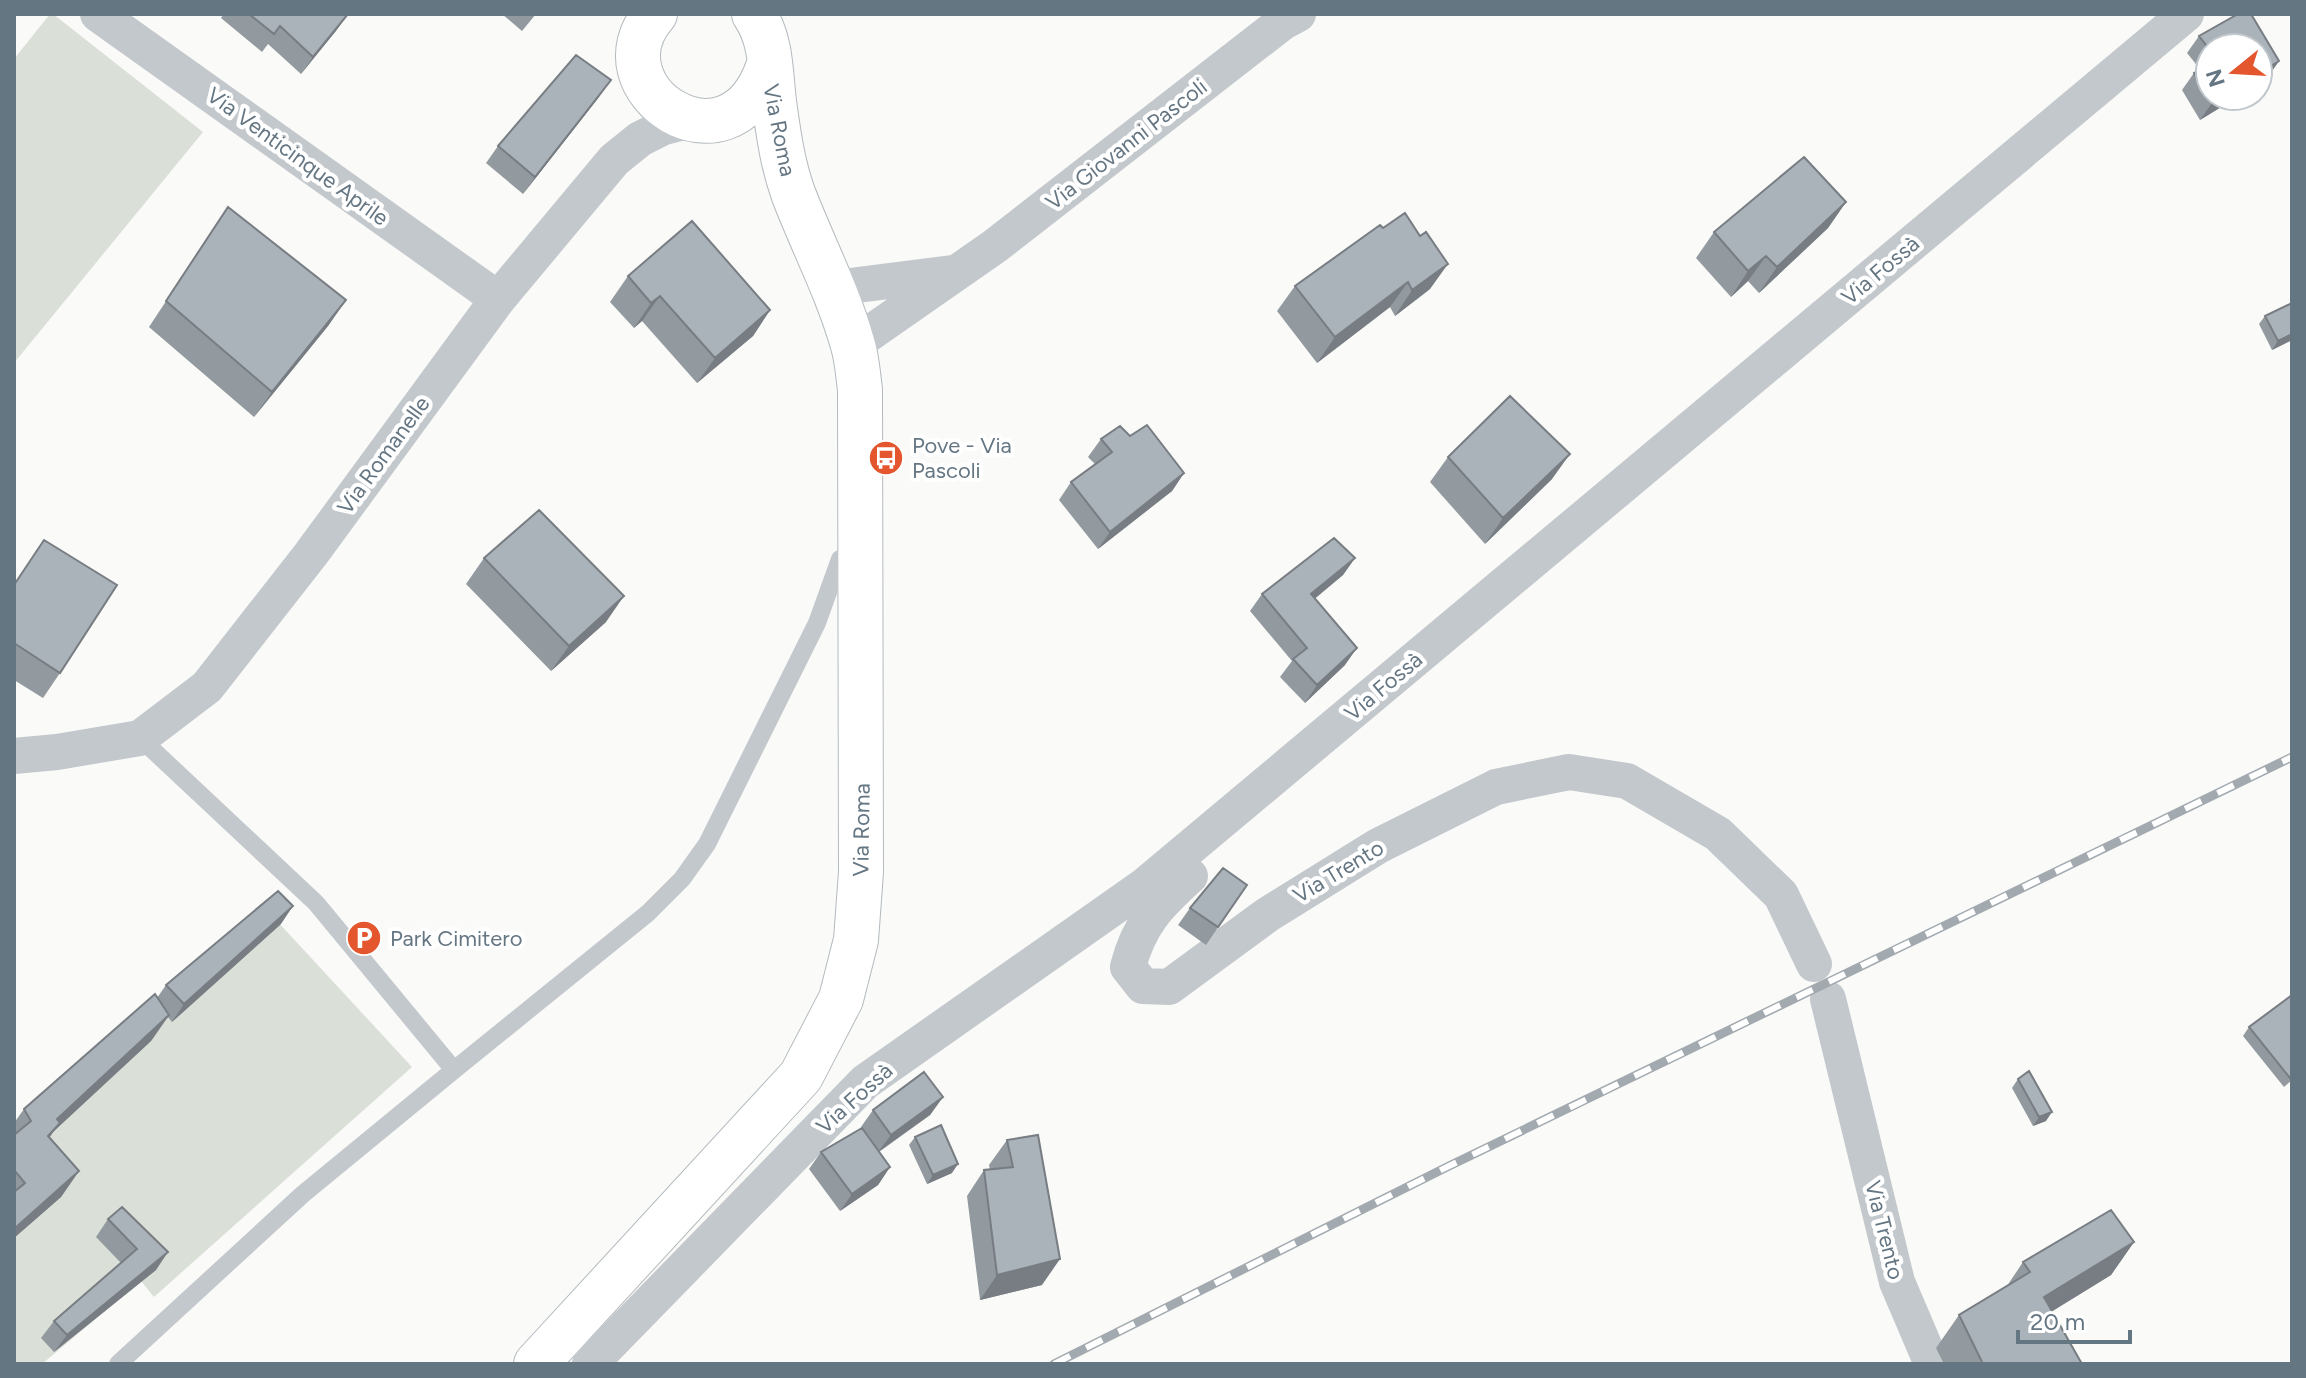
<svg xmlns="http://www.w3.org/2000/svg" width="2306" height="1378" font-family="Figtree,sans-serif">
<rect width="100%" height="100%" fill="#fafaf8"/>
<path fill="#dadfd7" d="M50,14H53L203,132L14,363V59Z
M265,908L412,1067L154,1297L141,1281L42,1364H14V1127Z"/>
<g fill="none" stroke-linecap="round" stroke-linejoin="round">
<g stroke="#b3babf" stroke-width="46">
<path id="secondary" d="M655,14C590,88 729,182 768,67
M536,1364L801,1076L841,999L856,940L861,872L860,390C858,374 857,357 852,342C837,290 812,243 793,193C783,165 779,137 775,109C770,76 773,42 754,14"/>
</g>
<path stroke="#c3c8cc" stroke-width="18" d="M140,738L316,903L454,1070L648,913L682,879L707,844L817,623L840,559L858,551
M118,1364L303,1194L454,1070"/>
<path stroke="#c3c8cc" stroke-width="36" d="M98,14L498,299
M834,288L952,273
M853,345L995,246L1283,22L1298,14
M14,756L57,752L140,738L207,687L311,554L498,299L614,160L640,139L664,127L691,120
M1190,876C1158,905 1139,924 1128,967L1143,986L1169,987L1267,915L1378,846L1496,787L1569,772L1627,781L1718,834L1781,895L1814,964
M1828,999L1897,1282L1932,1364
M590,1364L865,1082L1144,886L2186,14"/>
<use href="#secondary" stroke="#fff" stroke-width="44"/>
<g stroke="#a2aab0" stroke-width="9">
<path id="rail" d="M1054,1364L1449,1166L2292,757"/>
</g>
<use href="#rail" stroke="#fff" stroke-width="6" stroke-dasharray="18" stroke-linecap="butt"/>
</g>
<path fill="#929a9f" d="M224,14H348L301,74L268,44L262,52L221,18Z
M502,14H536L522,31Z
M2238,14H2251L2279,61L2267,78L2258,84V48H2210V96H2239L2200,120L2182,90L2194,73L2200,69L2187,53L2199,36Z
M599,97L523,194L486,163L498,146Z
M1846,202L1828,228L1759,293L1748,281L1731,297L1696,258L1714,232Z
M228,207L346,300L328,326L254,417L149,327Z
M1383,228L1430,289L1395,316L1390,307L1317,363L1277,311L1295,286Z
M628,276L770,310L753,336L697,383L642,321L634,328L610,302Z
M2292,303V340L2272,350L2259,324L2265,316Z
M1130,436L1184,473L1172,491L1098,549L1059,500L1071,482L1095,464L1088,457L1101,439Z
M1448,457L1552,479L1485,544L1430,482Z
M44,540L60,673L43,698L14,680V584Z
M484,558L606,622L551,671L466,584Z
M1355,558L1343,575L1315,598L1345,665L1305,703L1280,677L1292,661L1250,611L1262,594Z
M1247,885L1206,945L1178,925L1190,908Z
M281,924L172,1022L168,1017L151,1041L54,1131L49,1137L79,1171L61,1197L14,1238V1123L24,1109L157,998L166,985Z
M2249,1027L2292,1080L2284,1087L2243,1036Z
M2018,1079L2046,1121L2033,1126L2012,1088Z
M943,1097L930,1115L879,1152L890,1167L878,1185L840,1211L809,1169L821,1152L862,1128L861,1127L873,1110Z
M915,1137L952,1173L927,1184L909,1145Z
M1007,1140L1042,1285L980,1300L967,1196L984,1170H990L989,1165Z
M108,1219L156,1270L54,1352L41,1338L54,1321L121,1263L96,1237Z
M2134,1242L2111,1275L2052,1311L2082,1364H1944L1936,1348L1959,1315L2007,1286L2023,1262Z"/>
<path fill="#777d82" d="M348,14L336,31L301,74L313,57Z
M2279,61L2267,78L2258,84V74Z
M611,80L599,97L523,194L535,177Z
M2223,96H2239L2200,120L2212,103Z
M1846,202L1828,228L1759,293L1777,267Z
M1766,256L1748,281L1731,297L1748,271Z
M1448,264L1430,289L1395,316L1412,290Z
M1408,282L1390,307L1317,363L1335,337Z
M660,296L642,321L634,328L651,303Z
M346,300L328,326L254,417L272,392Z
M770,310L753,336L697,383L715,358Z
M2292,334V340L2272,350L2278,341Z
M1570,454L1552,479L1485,544L1503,518Z
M1184,473L1172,491L1098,549L1110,532Z
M1355,558L1343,575L1299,612L1311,594Z
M624,596L606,622L551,671L569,646Z
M1357,648L1345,665L1305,703L1317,685Z
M293,906L281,924L172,1022L184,1004Z
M169,1015L151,1041L54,1131L42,1148L57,1119Z
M943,1097L930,1115L878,1152L891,1135Z
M2052,1112L2046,1121L2033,1126L2039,1117Z
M958,1164L952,1173L927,1184L933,1175Z
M890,1167L878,1185L840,1211L852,1194Z
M79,1171L61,1197L14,1238V1229Z
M2134,1242L2111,1275L2022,1330L2044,1297Z
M168,1252L156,1270L54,1352L67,1335Z
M1060,1259L1042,1285L980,1300L997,1275Z"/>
<path fill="#aab3b9" stroke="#777d82" stroke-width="2" d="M249,14H348L313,57L280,26L274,34Z
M2238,14H2251L2279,61L2258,74V48H2210V50L2199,36Z
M576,55L611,80L535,177L498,146Z
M2210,63V96H2223L2212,103L2194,73Z
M1804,157L1846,202L1777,267L1766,256L1748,271L1714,232Z
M228,207L346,300L272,392L166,301Z
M1405,213L1420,236L1426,232L1448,264L1412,290L1408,282L1335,337L1295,286L1380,225L1383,228Z
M692,221L770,310L715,358L660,296L651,303L628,276Z
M2292,303V334L2278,341L2265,316Z
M1510,396L1570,454L1503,518L1448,457Z
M1147,425L1184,473L1110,532L1071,482L1112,452L1101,439L1120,426L1130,436Z
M539,510L624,596L569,646L484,558Z
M1334,538L1355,558L1311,594L1357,648L1317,685L1293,659L1307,648L1262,594Z
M44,540L117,585L60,673L14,643V585Z
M1223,868L1247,885L1218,927L1190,908Z
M278,891L293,906L184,1004L166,985Z
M155,994L169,1015L57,1119L60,1123L48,1136L79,1171L14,1229V1192L25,1183L14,1170V1135L31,1121L24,1109Z
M2292,995V1077L2290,1078L2249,1027Z
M2029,1071L2052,1112L2039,1117L2018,1079Z
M924,1072L943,1097L891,1135L873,1110Z
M941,1125L958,1164L933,1175L915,1137Z
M862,1128L890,1167L852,1194L821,1152Z
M1038,1135L1060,1259L997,1275L984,1170L1013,1167L1007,1140Z
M122,1207L168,1252L67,1335L54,1321L137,1249L108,1219Z
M2111,1210L2134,1242L2044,1297L2082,1364H1983L1959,1315L2030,1272L2023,1262Z"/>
<defs>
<g id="bus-disc" transform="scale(1.8)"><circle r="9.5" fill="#e4572e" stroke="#fff"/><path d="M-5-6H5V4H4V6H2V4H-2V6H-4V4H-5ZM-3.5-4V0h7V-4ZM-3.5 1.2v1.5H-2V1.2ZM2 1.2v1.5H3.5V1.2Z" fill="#fff"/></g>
<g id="parking-disc" transform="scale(1.8)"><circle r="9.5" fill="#e4572e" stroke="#fff"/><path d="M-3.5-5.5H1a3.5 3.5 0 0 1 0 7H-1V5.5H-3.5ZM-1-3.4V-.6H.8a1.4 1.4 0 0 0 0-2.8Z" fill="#fff"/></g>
</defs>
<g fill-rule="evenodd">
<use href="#bus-disc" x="886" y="458"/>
<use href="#parking-disc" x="364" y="938"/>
</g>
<g text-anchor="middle" stroke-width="8" stroke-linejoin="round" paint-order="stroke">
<g font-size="22" fill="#657683" stroke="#fff">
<text transform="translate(780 130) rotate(79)" y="8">Via Roma</text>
<text transform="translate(1126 144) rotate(-38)" y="8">Via Giovanni Pascoli</text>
<text transform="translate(298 156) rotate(36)" y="8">Via Venticinque Aprile</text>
<text transform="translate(1880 270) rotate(-40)" y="8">Via Fossà</text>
<text transform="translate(383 455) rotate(-54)" y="8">Via Romanelle</text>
<text transform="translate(1383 686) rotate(-40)" y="8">Via Fossà</text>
<text transform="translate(861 830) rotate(-89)" y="8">Via Roma</text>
<text transform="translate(1338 871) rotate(-31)" y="8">Via Trento</text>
<text transform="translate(854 1098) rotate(-42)" y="8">Via Fossà</text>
<text transform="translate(1885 1230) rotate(76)" y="8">Via Trento</text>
</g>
<g font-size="22" fill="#657683" stroke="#fff" text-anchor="start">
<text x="912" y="453">Pove - Via<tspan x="912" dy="25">Pascoli</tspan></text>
<text x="390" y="946">Park Cimitero</text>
</g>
</g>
<rect width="2306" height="1378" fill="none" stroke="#657683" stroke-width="32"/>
<g transform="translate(2234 72) rotate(252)"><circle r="38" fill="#ffffff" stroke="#c1c8cd" stroke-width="2"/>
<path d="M0-6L14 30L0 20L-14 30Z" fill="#e4572e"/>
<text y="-12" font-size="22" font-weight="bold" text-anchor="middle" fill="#657683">N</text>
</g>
<path d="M2018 1330v12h112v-12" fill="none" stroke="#657683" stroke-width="4"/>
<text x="2030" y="1330" font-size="24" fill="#657683" stroke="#ffffff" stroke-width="6" paint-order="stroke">20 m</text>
</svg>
